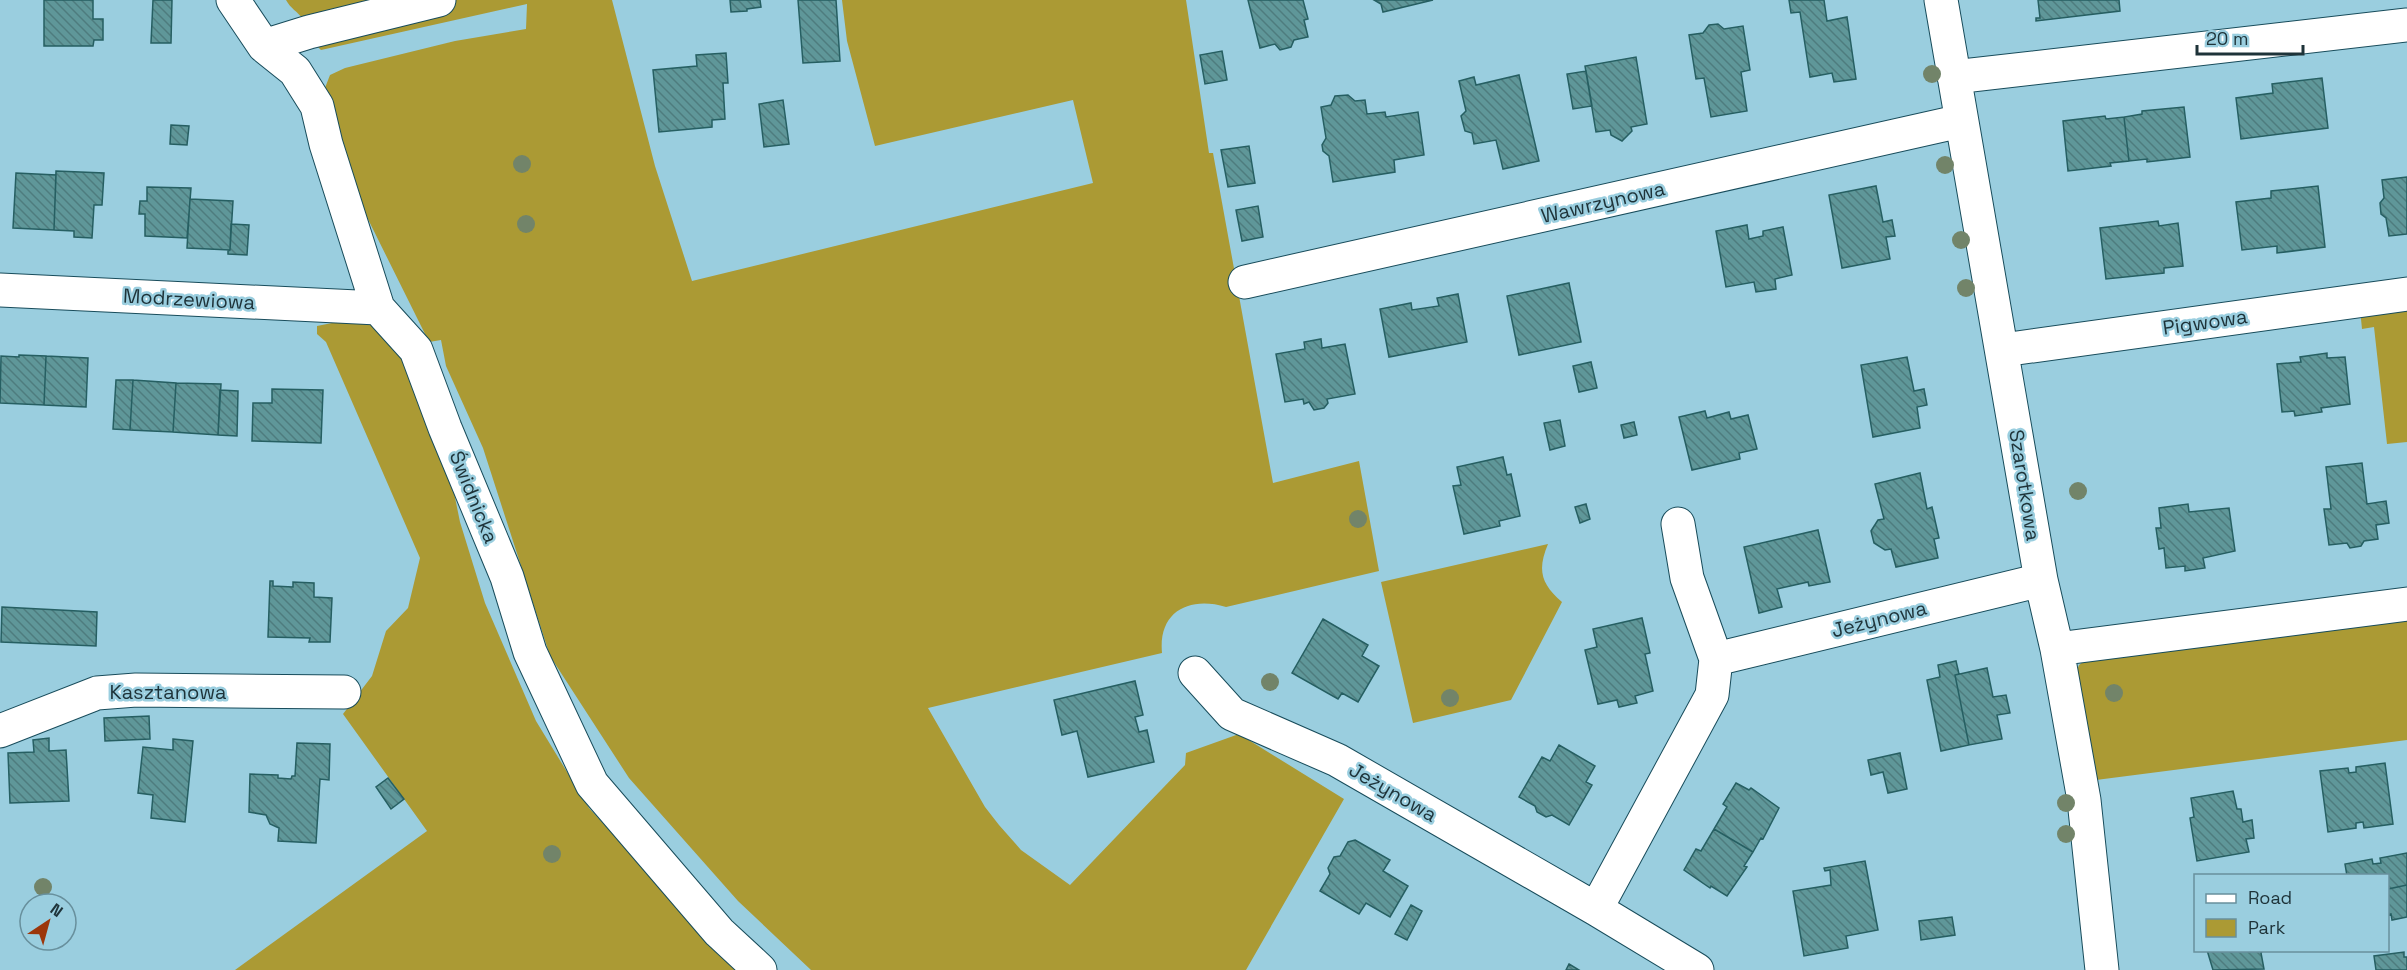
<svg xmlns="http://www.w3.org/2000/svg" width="2407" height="970" font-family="'Space Grotesk',sans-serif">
<defs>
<pattern id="building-back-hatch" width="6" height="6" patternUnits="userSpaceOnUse" patternTransform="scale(1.5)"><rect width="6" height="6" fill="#5f9799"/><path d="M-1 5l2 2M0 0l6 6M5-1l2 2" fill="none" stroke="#4e7c7e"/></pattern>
</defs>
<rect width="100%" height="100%" fill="#9acedf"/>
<path fill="#ab9a34" d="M286,0H612L655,166L692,281L1093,183L1073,100L875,146L847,41L842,0H1186L1209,153H1213L1273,483L1359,461L1379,571L1226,607C1190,596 1158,611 1162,653L928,708L985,807L999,825L1021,850L1070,885L1185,765L1186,753L1239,734L1344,799L1246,970H811L738,901L629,778L550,656L483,448L446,366L441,340L429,342L358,199L323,93L330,75L345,68L455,41L526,29L527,4L321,50C310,41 311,28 303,19C297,11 291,9 286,0Z
M2407,305V442L2387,444L2374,327L2362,329L2360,309Z
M342,321L369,322L398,350L449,468L460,522L485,603L536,721L589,808L704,933L742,970H235L427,831L343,714L372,676L386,631L408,608L420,558L326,342L317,334V326Z
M1548,544C1537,570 1541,584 1562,602L1511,700L1413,723L1381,582Z
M2407,611V740L2096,780L2075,676L2079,665L2088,658Z"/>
<path fill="url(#building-back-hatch)" stroke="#265f62" stroke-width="1.5" d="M44,0H93V19H103V40H94L93,46H44Z
M153,0H172L171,43H151Z
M730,0H760L761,7L747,9V11L731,12Z
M798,0H836L840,61L803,63Z
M1248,0H1303L1308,19L1304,20L1308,37L1294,40L1291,47L1280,50L1275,44L1260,48Z
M1374,0H1433L1383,12L1381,4Z
M1789,0H1824L1827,21L1847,17L1856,79L1834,82L1832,73L1810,77L1800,12L1791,13Z
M2038,0H2119L2120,11L2036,21V18H2040Z
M1718,24L1724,29L1743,26L1750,70L1741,72L1747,111L1711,117L1704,78L1696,79L1689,35L1703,33L1709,25Z
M1222,51L1227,80L1205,84L1200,55Z
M726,53L728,83H723L725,119L712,120V127L659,132L653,70L697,66L696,55Z
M1636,57L1647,124L1631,127L1632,131L1622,141L1611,135L1610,130L1596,132L1585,66Z
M1586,71L1592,106L1573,109L1567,74Z
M1519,75L1539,161L1503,169L1496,140L1474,144L1472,133L1465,131L1461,116L1466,111L1459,81L1474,77L1476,85Z
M2322,78L2328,128L2241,139L2236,98L2273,93L2272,84Z
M1348,95L1355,101L1365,100L1367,114L1385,112L1386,117L1418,112L1424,155L1394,160L1395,172L1333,182L1329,156L1323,151L1322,145L1326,138L1321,107L1331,105L1335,96Z
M783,100L789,144L764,147L759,104Z
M2184,107L2190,157L2147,162V159L2129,161L2124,117L2142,114V111Z
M2105,116L2106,119L2124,117L2129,161L2110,163L2111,166L2068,171L2063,121Z
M171,125L189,126L187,145L170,144Z
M1249,146L1255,183L1228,187L1221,150Z
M56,171L104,173L102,205H94L92,238L74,237V231L54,230Z
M16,173L56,175L54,230L13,228Z
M2407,177V234L2389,236L2386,218L2381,214L2380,203L2384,198L2382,180Z
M1876,186L1883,222L1892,220L1895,236L1886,237L1890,259L1842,268L1829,195Z
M2318,186L2325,247L2277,253V246L2242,250L2236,202L2271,198V191Z
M147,187L191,188L187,238L145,236V214H139L140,201H147Z
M190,199L233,201L230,250L187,248Z
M1258,206L1263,237L1242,241L1236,210Z
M2158,221L2159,226L2178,223L2183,266L2164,268V273L2106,279L2100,228Z
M231,224L249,225L247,255L228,254V251L230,250Z
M1747,225L1749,239L1763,236V231L1783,227L1792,275L1775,279L1776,289L1756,292L1754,282L1726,287L1716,231Z
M1569,283L1581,342L1519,355L1507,296Z
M1458,294L1467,342L1389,357L1380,309L1411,303L1412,310L1439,306L1437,298Z
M1321,339L1322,348L1345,344L1355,394L1327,399L1328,403L1324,408L1314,410L1309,402L1304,404L1303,399L1285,402L1276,354L1305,349L1304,342Z
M2327,353V358L2345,357L2350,404L2321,408L2322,412L2295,416L2294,411L2282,412L2277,364L2301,362L2300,357Z
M19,355L46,356L44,405L0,403L1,356L19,357Z
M46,356L88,358L86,407L44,405Z
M1907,357L1914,391L1924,389L1927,405L1917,407L1920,428L1873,437L1861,365Z
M1591,362L1597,388L1579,392L1573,366Z
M116,380H133L130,430L113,429Z
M133,380L176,383L173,432L130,430Z
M176,383L221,384L218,435L173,432Z
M272,389L323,390L321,443L252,441L253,403H272Z
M220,390L238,391L237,436L218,435Z
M1705,411L1707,418L1729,412L1731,419L1748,415L1757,449L1739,453L1740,459L1692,470L1679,417Z
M1560,420L1565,446L1550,450L1544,423Z
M1634,422L1637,435L1624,438L1621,425Z
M1503,457L1507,475L1511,474L1520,516L1499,521L1500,526L1464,534L1453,486L1461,485L1457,467Z
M2362,463L2367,504L2386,501L2389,523L2376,525L2378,539L2364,541L2361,546L2350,548L2347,543L2329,545L2324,509H2331L2326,467Z
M1920,473L1927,509L1932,507L1939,538L1934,539L1938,558L1896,567L1891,549L1885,550L1874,543L1871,531L1878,520L1884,519L1875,484Z
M1586,504L1590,519L1580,523L1575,507Z
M2188,504L2189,512L2229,508L2235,551L2203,558L2205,568L2185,571V566L2166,568L2164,548L2159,549L2156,528H2161L2159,508Z
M1818,530L1830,582L1809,586L1808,582L1777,589L1782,607L1759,613L1744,547Z
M270,581H273V586L293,587V582L314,583V597L332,598L330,642H309L310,638L268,637Z
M2,607L97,612L96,646L1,642Z
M1642,618L1650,653L1645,654L1653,691L1635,696L1637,703L1619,707L1617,700L1598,704L1585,650L1597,647L1593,629Z
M1323,619L1368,645L1362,656L1379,666L1358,702L1342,693L1338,699L1292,673Z
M1956,661L1959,674L1955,675L1969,745L1941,751L1927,680L1940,677L1938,665Z
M1987,668L1993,697L2006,695L2010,713L1997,715L2002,739L1969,745L1955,675Z
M1135,681L1143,715L1135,717L1139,732L1147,730L1154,762L1088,777L1077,731L1062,735L1054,700Z
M149,716L150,739L105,741L104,718Z
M49,738V751L66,750L69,801L10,803L8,753L34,752L33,740Z
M173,739L193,741L185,822L151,818L153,795L138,793L143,747L173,750Z
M297,743L330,744L329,780L320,779L316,843L278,841L279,828L270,824L266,815L249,812L250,774L278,775V778L291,779L292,776H295Z
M1559,745L1595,766L1586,782L1592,785L1569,825L1552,815L1546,817L1537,812L1535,806L1519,797L1542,757L1550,761Z
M1900,753L1907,789L1888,793L1883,772L1871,775L1868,760Z
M2385,763L2393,824L2364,828L2363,822L2356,823V828L2328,832L2320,771L2348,768L2349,773L2356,772V767Z
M388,778L404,799L391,809L376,787Z
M1736,783L1749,790L1751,788L1779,808L1763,839L1761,838L1753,852L1714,829L1727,807L1723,804Z
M2233,791L2237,809H2241L2243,822L2252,820L2254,838L2246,839L2249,852L2197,861L2190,818L2194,817L2191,798Z
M1714,829L1753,852L1744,866L1747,867L1727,896L1711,886L1710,888L1684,870L1696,849L1701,851Z
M1355,840L1390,860L1383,871L1408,886L1390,917L1366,903L1359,914L1320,891L1330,874L1328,868L1334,857L1340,856L1348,842Z
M2407,853V885L2388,889V876H2347L2345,864L2372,859L2373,864L2381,863L2380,858Z
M1865,861L1878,930L1846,936L1848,948L1804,956L1793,891L1831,885L1830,870L1825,871L1824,868Z
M2407,885V917L2392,920L2391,914L2388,915V889Z
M1411,905L1422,911L1407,940L1395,934Z
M1952,917L1955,935L1921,940L1919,921Z
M2207,950H2263L2261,953L2264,969L2213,970Z
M2404,952V957H2407V970H2376L2374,956Z
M1569,964L1579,970H1566Z"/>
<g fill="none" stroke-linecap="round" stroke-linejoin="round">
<g stroke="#184c5b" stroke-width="35">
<path id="minor" d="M233,0L264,46L295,71L317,106L326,144L378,308L416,350L445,428L507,577L530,652L592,784L719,932L760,970
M1941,0L2041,580L2057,649L2084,800L2102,970
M264,46L309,32L439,0
M1954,77L2407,25
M1245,282L1961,121
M0,290L378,308
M2003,350L2407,294
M2057,649L2407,604
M1716,659L2041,580
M1195,673L1232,714L1337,760L1596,909L1697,970
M0,731L97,693L136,690L344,692
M1596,909L1712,695L1716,659L1687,578L1678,524"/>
</g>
<use href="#minor" stroke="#fff" stroke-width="33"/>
</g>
<g fill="#728469">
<circle cx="1932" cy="74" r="9"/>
<circle cx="522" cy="164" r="9"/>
<circle cx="1945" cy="165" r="9"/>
<circle cx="526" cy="224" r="9"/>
<circle cx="1961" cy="240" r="9"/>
<circle cx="1966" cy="288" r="9"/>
<circle cx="2078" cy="491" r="9"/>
<circle cx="1358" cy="519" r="9"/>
<circle cx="1270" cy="682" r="9"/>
<circle cx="2114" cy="693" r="9"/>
<circle cx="1450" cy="698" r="9"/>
<circle cx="2066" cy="803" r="9"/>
<circle cx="2066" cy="834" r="9"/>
<circle cx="552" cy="854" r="9"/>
<circle cx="43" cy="887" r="9"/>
</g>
<g text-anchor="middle" stroke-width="5" stroke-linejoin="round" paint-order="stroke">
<g font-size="20" fill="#1e3339" stroke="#9acedf">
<text transform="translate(1603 202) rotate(-13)" y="7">Wawrzynowa</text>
<text transform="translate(189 299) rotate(3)" y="7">Modrzewiowa</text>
<text transform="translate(2205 322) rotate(-8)" y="7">Pigwowa</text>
<text transform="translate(2025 485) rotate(81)" y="7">Szarotkowa</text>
<text transform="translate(474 497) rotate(68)" y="7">Świdnicka</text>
<text transform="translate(1879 619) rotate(-14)" y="7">Jeżynowa</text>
<text x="168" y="699">Kasztanowa</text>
<text transform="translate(1393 792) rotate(30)" y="7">Jeżynowa</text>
</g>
</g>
<rect x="2194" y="874" width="195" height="78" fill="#9acedf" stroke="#68909d" stroke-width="1.5"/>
<rect x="2206" y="894" width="30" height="9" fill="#ffffff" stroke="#68909d" stroke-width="1.5"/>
<text x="2248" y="904" font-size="18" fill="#1e3339">Road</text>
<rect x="2206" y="919" width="30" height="18" fill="#ab9a34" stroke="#68909d" stroke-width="1.5"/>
<text x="2248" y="934" font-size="18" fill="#1e3339">Park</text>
<g transform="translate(48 922) rotate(36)"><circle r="28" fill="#9acedf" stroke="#68909d" stroke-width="1.5"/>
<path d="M0-4.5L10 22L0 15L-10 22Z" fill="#9c360a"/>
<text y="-9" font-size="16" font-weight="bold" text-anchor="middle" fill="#1e3339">N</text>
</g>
<path d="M2197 45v9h106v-9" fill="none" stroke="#1e3339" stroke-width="3"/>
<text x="2206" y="45" font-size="18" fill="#1e3339" stroke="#9acedf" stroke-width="4.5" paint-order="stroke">20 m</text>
</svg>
